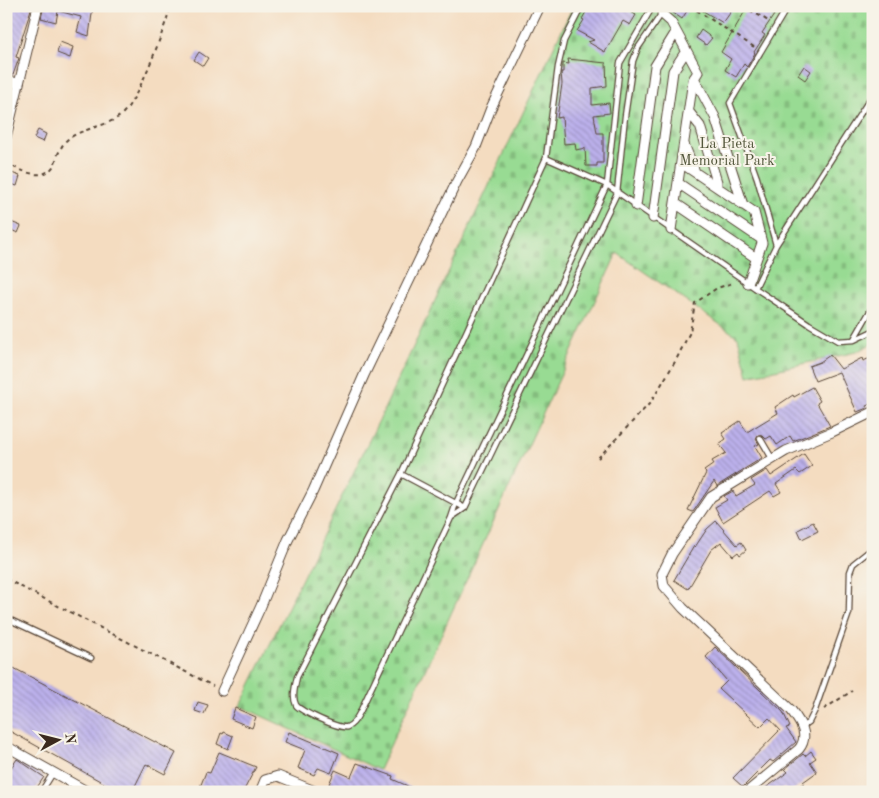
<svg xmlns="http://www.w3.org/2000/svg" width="879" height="798" font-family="'Old Standard TT',serif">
<defs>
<pattern id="cemetery-stones" width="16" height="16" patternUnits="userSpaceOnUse" patternTransform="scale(1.25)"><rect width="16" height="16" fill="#98db93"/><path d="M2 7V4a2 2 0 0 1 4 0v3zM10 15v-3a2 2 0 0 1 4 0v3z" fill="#84bc7e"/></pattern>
<pattern id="building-back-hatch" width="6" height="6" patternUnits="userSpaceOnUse" patternTransform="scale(1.25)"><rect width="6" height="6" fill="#bcb1ec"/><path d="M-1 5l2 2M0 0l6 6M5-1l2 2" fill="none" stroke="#9a90bf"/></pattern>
</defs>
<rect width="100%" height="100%" fill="#f7f3e8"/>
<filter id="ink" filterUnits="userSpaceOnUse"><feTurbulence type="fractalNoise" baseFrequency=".02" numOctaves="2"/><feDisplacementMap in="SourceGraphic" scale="10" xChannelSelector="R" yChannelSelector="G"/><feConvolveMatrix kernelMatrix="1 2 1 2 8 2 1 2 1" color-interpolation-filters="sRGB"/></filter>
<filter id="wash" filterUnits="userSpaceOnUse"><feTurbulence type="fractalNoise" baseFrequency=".0096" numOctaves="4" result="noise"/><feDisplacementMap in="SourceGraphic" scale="20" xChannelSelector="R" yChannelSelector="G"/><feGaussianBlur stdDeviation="1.12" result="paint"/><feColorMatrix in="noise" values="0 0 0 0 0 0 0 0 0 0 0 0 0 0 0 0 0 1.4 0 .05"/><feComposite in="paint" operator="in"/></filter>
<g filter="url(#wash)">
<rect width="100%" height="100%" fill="#f4dcc0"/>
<path fill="url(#cemetery-stones)" stroke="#6a8258" d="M573,6H873V343L856,352L748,376L738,337L617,253L379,770L240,706L380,418Z"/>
<g id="blocks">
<path fill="url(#building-back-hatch)" d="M8,6H32L16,57L19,58L13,75L6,73V11Z
M44,6H93L89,36L77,32L81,17L58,11L56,22L41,18Z
M586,6H634L631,12L636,15L630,25L623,21L605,52L588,42L594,40L577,31L584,20L582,19L586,12L584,11Z
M671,6H690L682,19L669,10Z
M695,6H735L723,23Z
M748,6H761L774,15L762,33L765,35L754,52L755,53L747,67L744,64L736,77L725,70L731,59L721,52Z
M701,30L712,38L706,45L696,38Z
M60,42L73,47L70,58L57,53Z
M199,52L208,58L203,66L194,60Z
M568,59L606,63L607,86L592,88V105L609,103L610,113L594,115L597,133H603V163H597V166H586L585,148L576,150L575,143L564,144L562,117L557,118L562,84L561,72H563V63L569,64Z
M804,66L811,71L805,80L798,75Z
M38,130L46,134L43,142L34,138Z
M6,171L20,176L17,186L6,182Z
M6,220L21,226L18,233L6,228Z
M830,355L841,369L862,358L863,361L873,357V403L866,406L867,408L857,412L839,372L815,381L809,366L820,362Z
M812,387L820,401L817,403L830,426L793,441L790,436L777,445L771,436L766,439L762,435H758L756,439L759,444L755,446L762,458L717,486L714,481L693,512L688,510L706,473L704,471L714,464L712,461L726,453L719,444L726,439L722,433L740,421L747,432L778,413L775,407L793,395L794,397Z
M804,454L812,466L800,474L796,470L776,484L781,492L774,496L770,491L723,522L715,507L727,500L724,496L733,491L736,496L755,485L751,480L767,470L771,476Z
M716,521L737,545L741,542L746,550L740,555L738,552L733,556L721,542L711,550L688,589L674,580L694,546L695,547L707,529Z
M813,522L818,531L802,539L798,530Z
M715,647L783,712L790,727L786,728L796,742L773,762L770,760L743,787L733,778L780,730L769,718L760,727L719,689L727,681L706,657Z
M6,664L176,753L165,774L146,764L132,792H120L6,729Z
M198,702L208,705L204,714L195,711Z
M235,708L256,717L252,728L231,719Z
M224,732L233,736L228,749L217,744L221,733L223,734Z
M289,732L339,753L331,773L318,768L314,775L298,768L305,750L285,742Z
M811,751L816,758L810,762L817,772L803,782L804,783L790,792H787L784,788L777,792H760L788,772L785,769L803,754L805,756Z
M219,752L256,767L243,792H198L206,772L210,773Z
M17,759L44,777L34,792H6V775Z
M357,763L393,776L392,779L421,792H347L329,784L335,770L351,777Z"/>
</g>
</g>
<g filter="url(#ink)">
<use href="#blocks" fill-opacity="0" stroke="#574536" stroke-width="1"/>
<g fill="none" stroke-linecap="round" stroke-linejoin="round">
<g stroke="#574536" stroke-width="7">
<path id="service" d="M869,6L873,10
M546,158L607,185L755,288L809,324L838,341L854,340L873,331
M776,245L757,178L730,103L788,6
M755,288L776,245L873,94
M854,339L873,306
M760,438L773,460
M401,474L297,677C295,686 292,697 296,705C300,711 339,729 347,727C353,725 357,718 360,712L451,518L456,503L607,185L620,63L653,6
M465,508L401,474L546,158L558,67L564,41L582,6
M452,517L465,508L617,193L625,116L633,61L638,48L667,6
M6,618L91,658
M802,727L809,722L815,710L849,613L850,572L853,564L873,548
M41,792L53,773"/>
</g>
<g stroke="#574536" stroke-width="11">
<path id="minor" d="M662,14L671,22L698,72L693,80L671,230
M694,78L715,117L743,205
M6,79L18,84
M689,112L700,126L717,182V187
M6,137L38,6
M684,144L695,172
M681,163L754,212L762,243L748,283
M678,183L761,239
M675,203L756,258
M636,206L655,66L676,32
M653,218L673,71L686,51
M222,691L261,606L288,540L313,491L365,373L457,181L476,147L491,108L540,6
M6,746L88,792
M260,792L265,780L278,776L317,792
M747,792L799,749C810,735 800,722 791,710L683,608L664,586L662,574L672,554L711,497L786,451L832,432L873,412"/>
</g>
<path stroke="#574536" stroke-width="2" stroke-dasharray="4 4" stroke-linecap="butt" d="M690,6L754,47
M743,6L770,22
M6,163C18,169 41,182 52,168C55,165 56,159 58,154C61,148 63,143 68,139C81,129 103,127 117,118C138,106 163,31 171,6
M598,458L651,402L676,360L690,332L695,303L717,288L733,283
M6,579L213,686
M824,709L852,691"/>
<use href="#service" stroke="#fff" stroke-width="4.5"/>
<use href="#minor" stroke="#fff" stroke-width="9"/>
</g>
</g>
<g text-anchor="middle" stroke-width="4" stroke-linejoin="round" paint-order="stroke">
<g font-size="15" fill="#52563b" stroke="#f7f3e8">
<text x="727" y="148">La Pieta<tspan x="727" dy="17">Memorial Park</tspan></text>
</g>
</g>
<rect width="879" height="798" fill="none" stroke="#f7f3e8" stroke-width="25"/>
<g transform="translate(58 740) rotate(83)" stroke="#f7f3e8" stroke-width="4" paint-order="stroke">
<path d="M0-4L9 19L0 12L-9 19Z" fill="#3b2a1e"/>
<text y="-8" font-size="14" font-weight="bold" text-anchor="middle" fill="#3b2a1e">N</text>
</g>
</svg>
